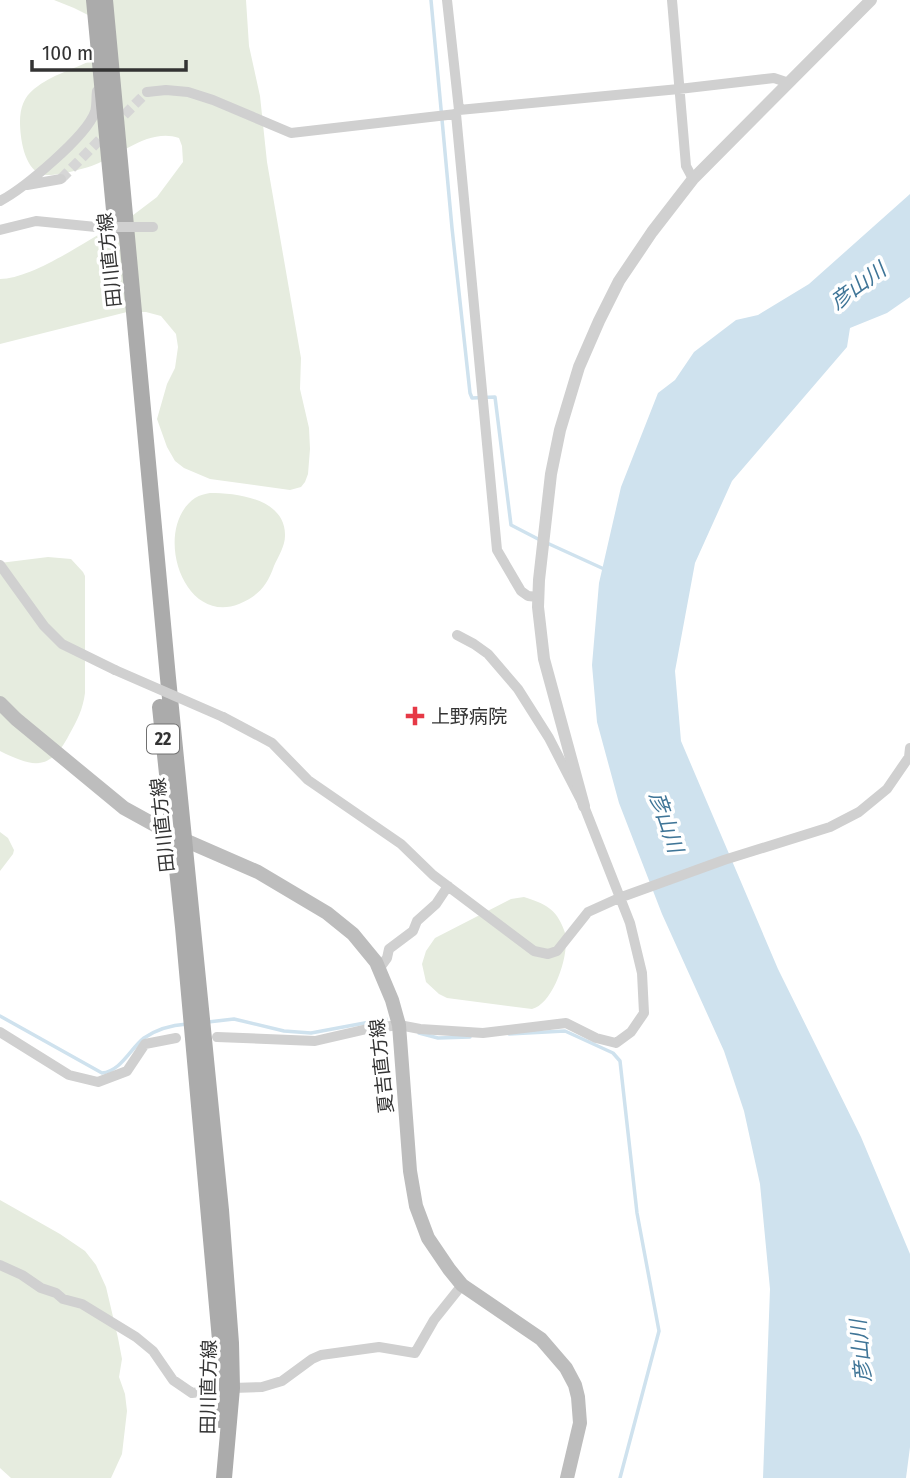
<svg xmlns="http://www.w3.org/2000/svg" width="910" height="1478" font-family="'Fira Sans Condensed','Noto Sans JP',sans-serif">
<rect width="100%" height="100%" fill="#fff"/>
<path fill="#e6ecdf" d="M54,0H246L249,46L260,96L267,162L301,358L300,389L309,428L310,449L308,474L305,482L301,487L290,490L210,479L184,468L175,461L167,447L157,419L167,384L175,368L178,347L176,334L161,316L146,312H127L0,344V279C31,279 85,242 113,226L124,222L157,197L183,162L182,146L179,138C149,128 121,155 94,165C83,169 52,178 41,174C24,168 20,137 20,122C20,108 24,97 34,89C53,74 72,70 92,60L90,16L74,8Z
M210,493C238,493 286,499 285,536C285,546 278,557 274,566C267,586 258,596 239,604C182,626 152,528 195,498C200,495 205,494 210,493Z
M48,557L71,559L83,572L85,576V693C83,709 77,721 69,735C50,771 34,768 0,751V563Z
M0,832L8,838L14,850L13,854L0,871Z
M524,897C545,904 556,908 564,930C572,949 554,1004 532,1009L447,998L439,994L426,982L422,964L426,951L435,938L511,899Z
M0,1200L60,1234L85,1251L96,1265L106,1287L118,1338L122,1359L119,1377L125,1394L127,1411L122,1454L111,1478H11L0,1468Z"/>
<path fill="#cfe2ee" d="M910,194V297L887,313L850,328L847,347L732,481L695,563L675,671L681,741L778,969L861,1137L910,1254V1447L906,1478H763L770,1289L760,1184L744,1111L724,1051L662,914L619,803L597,722L592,665L599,583L621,487L658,393L675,380L694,352L736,320L758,315L809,284Z"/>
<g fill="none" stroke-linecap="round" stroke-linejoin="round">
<path stroke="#cfe2ee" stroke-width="3.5" d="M431,0L452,228L470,393L472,398L495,397L511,525L540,540
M547,543L604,569
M0,1016L102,1073C121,1071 130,1049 144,1038C157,1029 172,1025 187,1024
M208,1022L234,1019L284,1031L311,1033L386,1019
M419,1033L438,1038L470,1037
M509,1034L565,1031L613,1053L620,1061L637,1213L659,1331L620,1478"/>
<path stroke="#d6d6d6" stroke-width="10" stroke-dasharray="10 5" stroke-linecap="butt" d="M61,179L147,92"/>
<path stroke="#d0d0d0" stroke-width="10" d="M447,0L459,110
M672,0L686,166L693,179
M147,92L166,90L188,92L213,100L291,133L456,114L459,110L679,89L774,78L789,83
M456,114L497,550L521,591L528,596L538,597
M27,185L61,179
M0,201C23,189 86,137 95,112C97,106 96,97 97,91
M0,230L36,221L96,227
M0,565L44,626L62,644L115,670
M223,717L272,743L308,780L401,844L433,875L534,951L548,954L557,951L588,912L619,898L724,860L830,827L859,812L887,789L909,757L910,748
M379,969L387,958L389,949L413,931L417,921L436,904L448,886
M0,1032L69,1075L98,1082L127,1071L145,1044L176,1038
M217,1037L315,1041L367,1029L399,1025L420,1029L483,1033L566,1023L596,1038L616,1043L631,1032L644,1013L642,973L630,923L584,806L549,738L518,689L488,654L474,644L457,635
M0,1265L22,1275L41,1288L56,1293L63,1299L82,1304L136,1337L153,1351L173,1380L192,1393L232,1388L262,1387L282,1381L312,1359L321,1355L379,1347L415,1353L434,1320L462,1285"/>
<path stroke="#d0d0d0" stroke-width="12" d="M584,806L544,659L538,607L539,580L551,474L560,430L579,367L599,321L619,281L652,232L693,179L871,0"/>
<path stroke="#bdbdbd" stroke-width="14" d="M0,703L16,719L124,808L173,835L258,872L327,913L353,934L376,962L392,1000L399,1025L410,1171L416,1206L428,1238L449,1269L462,1285L541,1339L566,1368L575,1385L578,1397L580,1423L567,1478"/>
<path stroke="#ababab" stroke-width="16" d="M94,0L116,231
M105,0L168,678L221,1210L231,1343L232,1388L224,1478
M160,707L183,927L220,1340V1420"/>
<path stroke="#d0d0d0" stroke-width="10" d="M96,227H153
M115,670L223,717"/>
</g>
<path fill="#e63946" stroke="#fff" stroke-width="2.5" d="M411.5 705.5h7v7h7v7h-7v7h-7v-7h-7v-7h7z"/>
<g text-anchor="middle" stroke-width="7" stroke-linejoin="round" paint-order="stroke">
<rect fill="#fff" stroke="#707070" stroke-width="2" x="147" y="724.5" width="32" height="29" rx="5"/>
<g font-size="18" font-weight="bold" fill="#333">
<text x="163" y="745">22</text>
</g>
<g font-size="19" fill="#333" stroke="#fff">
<text transform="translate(109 260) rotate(-96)" y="7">田川直方線</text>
<text transform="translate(162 825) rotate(-96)" y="7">田川直方線</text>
<text transform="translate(381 1066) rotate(-96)" y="7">夏吉直方線</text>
<text transform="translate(208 1387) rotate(-89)" y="7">田川直方線</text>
</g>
<g font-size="19" fill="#333" stroke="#fff" text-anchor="start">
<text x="431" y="723">上野病院</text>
</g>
<g font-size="21" font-style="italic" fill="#3f7597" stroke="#fff">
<text transform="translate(858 286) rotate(-36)" y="7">彦山川</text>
<text transform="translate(666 822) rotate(71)" y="7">彦山川</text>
<text transform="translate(861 1351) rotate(-95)" y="7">彦山川</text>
</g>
</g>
<path d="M32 60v10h154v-10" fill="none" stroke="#333333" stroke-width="3.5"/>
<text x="42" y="60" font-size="21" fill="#333333" stroke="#ffffff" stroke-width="5" paint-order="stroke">100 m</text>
</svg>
